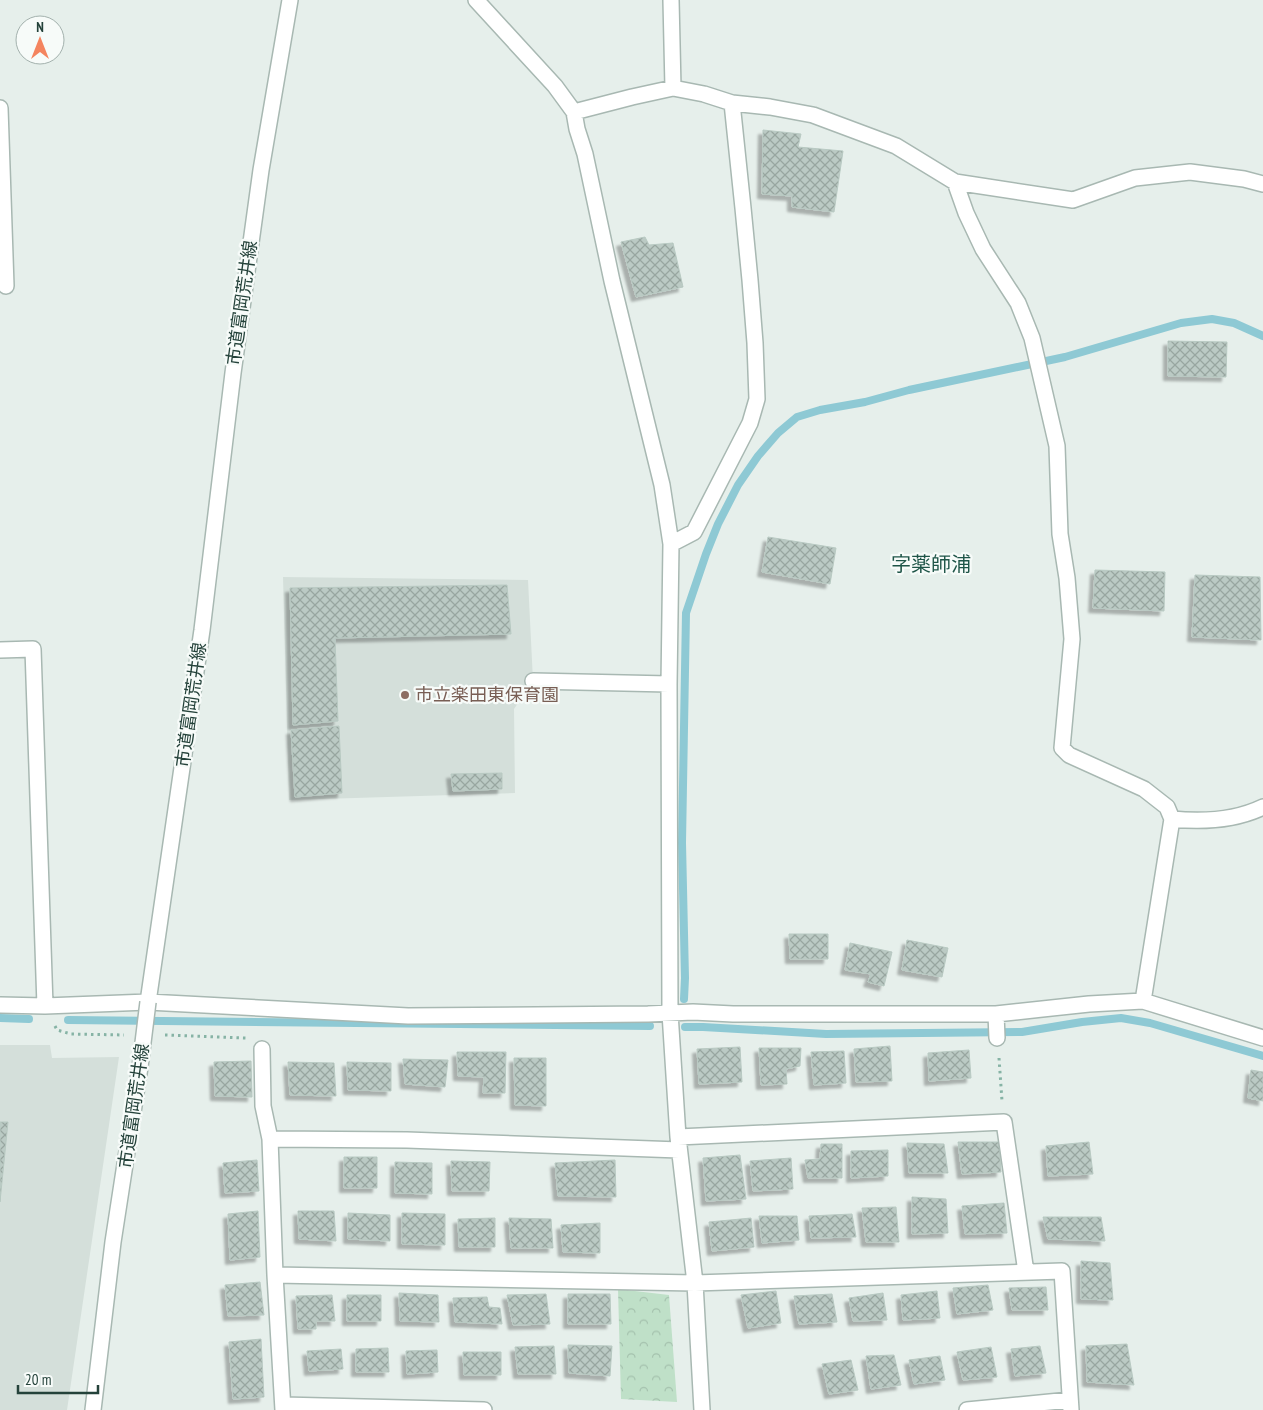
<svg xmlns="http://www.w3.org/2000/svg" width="1263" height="1410" font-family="'PT Sans Narrow','Noto Sans JP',sans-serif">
<defs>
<pattern id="park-crowns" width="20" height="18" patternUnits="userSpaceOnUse" patternTransform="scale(1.25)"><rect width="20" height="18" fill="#bfe0c8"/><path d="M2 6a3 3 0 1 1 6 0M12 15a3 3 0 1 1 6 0" fill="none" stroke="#a4c1ad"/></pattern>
<pattern id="building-cross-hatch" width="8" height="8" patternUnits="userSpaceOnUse" patternTransform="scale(1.25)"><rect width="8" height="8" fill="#bbcac4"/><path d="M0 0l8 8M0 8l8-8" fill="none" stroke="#98a6a0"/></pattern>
<filter id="shadow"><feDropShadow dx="-4.5" dy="4.5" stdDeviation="1" flood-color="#0004"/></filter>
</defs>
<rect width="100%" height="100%" fill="#e6efeb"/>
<path fill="#d4dfda" d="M283,577L528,580L533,681L514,709L515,793L289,800Z
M0,1045H50L52,1058L119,1057L67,1410H0Z"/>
<path fill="url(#park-crowns)" d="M618,1289L669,1295L677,1402L621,1399Z"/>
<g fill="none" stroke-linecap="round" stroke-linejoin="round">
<path stroke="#8ec9d4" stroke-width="8" d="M684,999L685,978L682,843L686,613L706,554L718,524L738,485L758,456L778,433L797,417L820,410L865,402L909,390L1065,357L1181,323L1212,319L1234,323L1263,336
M0,1018L29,1019
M68,1020L650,1026
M685,1027H703L826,1034L1022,1032L1082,1022L1121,1018L1150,1023L1263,1056"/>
</g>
<path fill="url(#building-cross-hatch)" stroke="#b8c9c2" filter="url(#shadow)" d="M763,130L801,134L798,147L843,151L834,212L792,207V196L762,194Z
M645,237L649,245L673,243L683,287L636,297L621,242Z
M1168,341L1227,342L1226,377L1168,376Z
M768,537L836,548L830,584L762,572Z
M1095,570L1165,572L1164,611L1093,608Z
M1195,575L1260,577L1261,640L1192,637Z
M507,585L511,634L335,638L338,721L293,725L290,588Z
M339,726L342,793L295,797L291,730Z
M502,773V789L453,791L451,774Z
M789,934H828V959H790Z
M907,940L948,948L942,977L902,970Z
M850,943L892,952L884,986L868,982L871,974L845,970Z
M890,1046L892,1081L856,1082L854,1049Z
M740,1047L742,1082L699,1084L697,1049Z
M759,1048H801L800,1066L786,1069L787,1084L761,1085Z
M969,1050L971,1078L929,1081L928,1053Z
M844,1051L846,1083L814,1085L811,1052Z
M457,1052H506L505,1093H483L484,1077L458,1076Z
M514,1058H546V1106L515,1105Z
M403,1059L448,1060L445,1087L405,1084Z
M251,1061L252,1097L215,1096L214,1062Z
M288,1062L334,1063L336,1096L290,1095Z
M347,1062L391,1063V1091L348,1090Z
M1251,1070L1263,1072V1101L1248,1098Z
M0,1122H8L0,1202Z
M958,1142H999L1001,1172L962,1174Z
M1089,1142L1093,1174L1048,1176L1046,1146Z
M907,1143L944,1144L948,1173H909Z
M821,1144H842V1178H808L805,1160L820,1159Z
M888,1150V1176L851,1178V1151Z
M740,1155L746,1199L706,1201L703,1158Z
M344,1157H377V1188H344Z
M791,1158L793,1189L753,1191L750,1161Z
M257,1160L259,1191L225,1193L223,1163Z
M615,1160L616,1197L558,1196L555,1163Z
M451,1161L490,1162L489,1191H452Z
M395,1162L432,1163V1194L395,1193Z
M912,1197L946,1199L948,1233L912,1234Z
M1004,1203L1007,1233L965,1234L962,1206Z
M896,1207L899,1242H866L862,1208Z
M258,1211L260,1257L230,1260L228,1214Z
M298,1211H334L336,1241L299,1239Z
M348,1213L390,1215V1241L348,1239Z
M402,1213L445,1214V1245L402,1244Z
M852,1214L856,1237L811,1238L809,1216Z
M759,1216H797L799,1240L762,1243Z
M1043,1217H1101L1105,1241L1048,1239Z
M495,1218V1247H459L458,1219Z
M509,1218L551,1219L553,1248H511Z
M751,1218L754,1247L712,1251L709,1222Z
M600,1223V1253L563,1252L561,1225Z
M1081,1261L1110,1263L1113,1300L1081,1299Z
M260,1282L264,1315L228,1316L225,1285Z
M988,1285L993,1310L957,1314L953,1288Z
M1046,1287L1048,1310H1012L1009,1288Z
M776,1291L781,1323L748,1328L741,1295Z
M937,1291L940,1318L903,1320L901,1295Z
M399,1293L438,1295L439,1322L400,1321Z
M883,1293L887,1320L853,1321L849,1298Z
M546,1294L550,1324L513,1325L507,1295Z
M568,1294H610L611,1324H568Z
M832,1294L837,1322L799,1324L794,1296Z
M332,1295L335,1321H316V1329H298L296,1296Z
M347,1295H381V1321H347Z
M487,1297L489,1307L500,1308L502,1324L455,1322L453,1298Z
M261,1339L264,1397L233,1399L229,1342Z
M1127,1344L1134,1385L1087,1382L1086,1346Z
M568,1345L612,1346L610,1376L569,1373Z
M554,1346L556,1374H518L515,1347Z
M1040,1346L1046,1373L1015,1376L1011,1349Z
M991,1347L997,1377L963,1380L957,1352Z
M388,1348L389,1372H356V1349Z
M341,1349L343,1369L309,1371L307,1351Z
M437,1350L438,1372L407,1374L406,1351Z
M463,1352H501V1375H464Z
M894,1355L901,1385L871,1389L866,1356Z
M940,1356L945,1380L914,1384L909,1360Z
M851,1360L858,1390L829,1394L822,1364Z"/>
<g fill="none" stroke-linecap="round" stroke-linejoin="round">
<g stroke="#a8b8b2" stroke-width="18">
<path id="minor" d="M476,0L555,86L574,112L577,129L585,154L612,281L662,485L671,544L669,684L670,1013L678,1137L695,1283L702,1410
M671,0L673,88L704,94L732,103L770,107L813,115L896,146L955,182L966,213L983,249L1018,303L1032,338L1057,446L1060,534L1067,578L1072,639L1062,748L1069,755L1144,789L1167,807L1172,819L1143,1001
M0,108L6,286
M574,112L632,97L673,88
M955,182L1073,200L1135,178L1190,172L1244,179L1263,184
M671,544L694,532L750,423L757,399L755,343L750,280L743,208L732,103
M0,650L33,649L45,1006
M533,681L669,684
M1172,819C1202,822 1236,820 1263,807
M148,1002L202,630L233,373L261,170L290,0
M0,1005L45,1006L148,1002L408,1016L648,1014L693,1012L733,1014H996L1089,1004L1143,1001L1263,1038
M996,1014L997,1038
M262,1049L263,1106L270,1139L275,1275L283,1410
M678,1137L1004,1122L1026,1272
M270,1139L407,1140L679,1150
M275,1275L695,1283L1062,1271L1071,1410
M283,1405L484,1410
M93,1410L113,1242L140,1067
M967,1410L1070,1400"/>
</g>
<path stroke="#86b3a5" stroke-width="3" stroke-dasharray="2.5 4" stroke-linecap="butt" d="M55,1026L57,1030L71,1034L124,1035
M165,1035L246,1038
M999,1058L1002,1101"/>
<use href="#minor" stroke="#fff" stroke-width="15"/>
<g stroke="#a8b8b2" stroke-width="18" stroke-linecap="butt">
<path id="minor-bridge" d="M140,1067L148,1002"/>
</g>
<use href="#minor-bridge" stroke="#fff" stroke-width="15"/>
</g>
<circle fill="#8d6e63" stroke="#f7fbf9" stroke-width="2" cx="405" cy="695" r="5"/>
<g text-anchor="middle" stroke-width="4.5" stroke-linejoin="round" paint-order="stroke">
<g font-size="18" fill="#24423a" stroke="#f7fbf9">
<text transform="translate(242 303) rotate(-82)" y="6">市道富岡荒井線</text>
<text transform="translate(191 705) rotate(-82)" y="6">市道富岡荒井線</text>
<text transform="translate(134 1106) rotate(-82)" y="6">市道富岡荒井線</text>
</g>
<g font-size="18" fill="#785e54" stroke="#f7fbf9" text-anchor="start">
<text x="415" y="701">市立楽田東保育園</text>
</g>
<g font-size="20" fill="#1f5548" stroke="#f7fbf9">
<text x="931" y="571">字薬師浦</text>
</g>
</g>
<g transform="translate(40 40)"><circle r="24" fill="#f7fbf9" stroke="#a3b1ad"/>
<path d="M0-4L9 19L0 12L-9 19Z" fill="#f4845f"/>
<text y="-8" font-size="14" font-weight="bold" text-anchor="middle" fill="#24423a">N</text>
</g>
<path d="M18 1385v8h80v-8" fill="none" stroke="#24423a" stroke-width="2.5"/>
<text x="25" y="1385" font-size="15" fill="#24423a" stroke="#f7fbf9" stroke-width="4" paint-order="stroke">20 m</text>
</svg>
